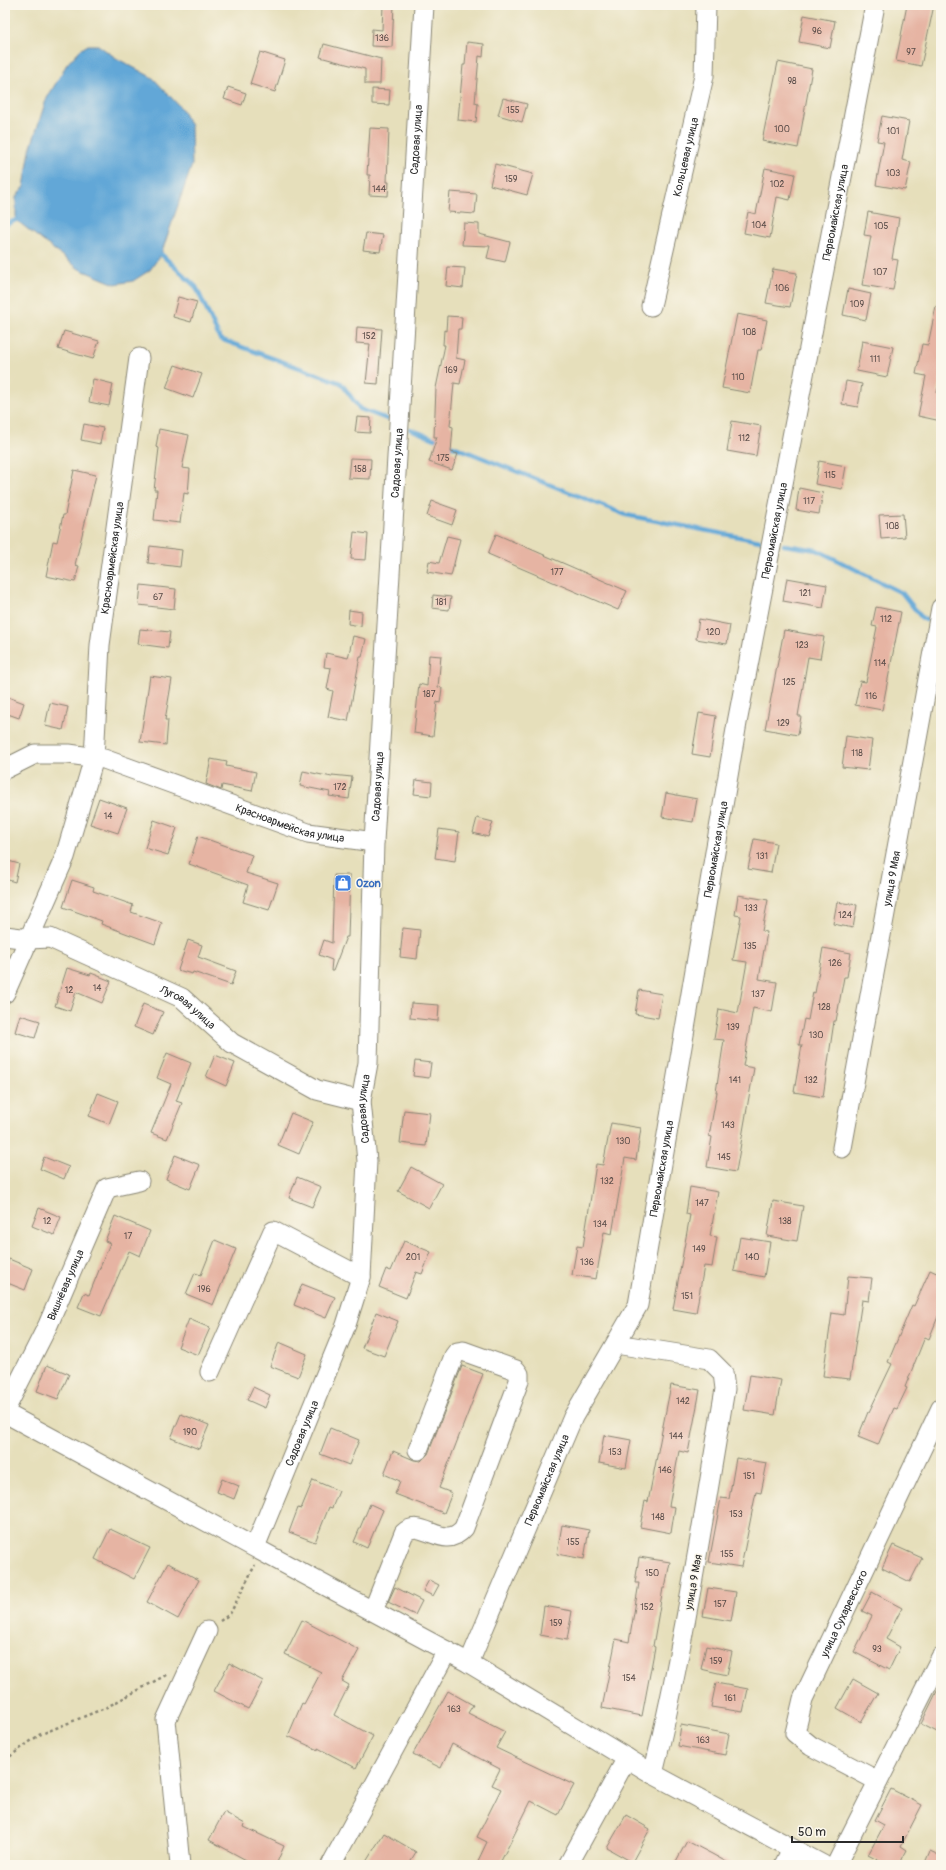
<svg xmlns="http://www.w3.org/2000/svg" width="946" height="1870" font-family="Pangolin,sans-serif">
<rect width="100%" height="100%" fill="#fbf7ec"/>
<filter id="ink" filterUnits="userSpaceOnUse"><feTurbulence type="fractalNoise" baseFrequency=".025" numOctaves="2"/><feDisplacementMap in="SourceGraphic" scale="8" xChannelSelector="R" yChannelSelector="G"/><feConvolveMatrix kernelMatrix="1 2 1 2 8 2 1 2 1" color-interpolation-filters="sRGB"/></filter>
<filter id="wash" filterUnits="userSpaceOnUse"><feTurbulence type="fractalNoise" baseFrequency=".012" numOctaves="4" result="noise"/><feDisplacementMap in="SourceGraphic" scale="16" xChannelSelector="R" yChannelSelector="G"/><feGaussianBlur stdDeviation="0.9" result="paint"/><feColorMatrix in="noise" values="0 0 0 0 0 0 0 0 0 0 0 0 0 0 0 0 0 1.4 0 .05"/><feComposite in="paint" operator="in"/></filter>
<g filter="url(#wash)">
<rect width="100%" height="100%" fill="#e6dfbb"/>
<path fill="#62a7d7" stroke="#466981" d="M88,45H98L116,58L153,78L181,108L191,126L192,165L161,254L150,270L133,281L115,284L79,269L16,220V197L24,187L30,150L46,100L67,64L80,50Z"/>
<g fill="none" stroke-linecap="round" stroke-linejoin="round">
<path stroke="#62a7d7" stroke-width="4.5" d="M5,225L16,220
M161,254L196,287L220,339L341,383L360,409L387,419
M410,429L626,515L760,541
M784,545L817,550L902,593L922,618L926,620"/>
</g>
<g id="blocks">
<path fill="#e6b4a3" d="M383,5H394L392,47L371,46L372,29L382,30Z
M907,5H934L921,66L896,61Z
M804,15L835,21L830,48L799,42Z
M467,42L484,44L483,57L479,56L475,103L478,104L476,122L458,120L463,65H465Z
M324,44L381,59L380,84H365V69L320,57Z
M260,52L285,60L275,92L250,84Z
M778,62L812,69L798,148L762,141Z
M228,87L246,93L242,105L224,99Z
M372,89L390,90L389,105L372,104Z
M503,98L527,104L522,122L498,115Z
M882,116L909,121L902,160L911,162L905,190L876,185L884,142L877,141Z
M370,128L389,129L387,182H389L388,196L369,195L370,175H367Z
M495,164L533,174L527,195L490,185Z
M765,168L795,174L790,200L777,197L770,238L744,233L748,212L756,214Z
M450,192L477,194L475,214L448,212Z
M868,212L899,218L892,259L898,260L893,290L862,285L871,236L864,235Z
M464,223L479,224V234L510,242L505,262L487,258L490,246L462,245Z
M366,233L383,235L380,252L363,250Z
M448,267L465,268L463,288L446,286Z
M773,269L797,273L790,307L766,303Z
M848,289L871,294L866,320L843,315Z
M178,297L197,302L191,322L173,317Z
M936,306H941V375L937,393H941V421L918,416L926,376L916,374L922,344L928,345Z
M737,314L767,320L761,350H758L750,393L722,388Z
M447,316L462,317L461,329H458L456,358L465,360L460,384L454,383L450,426L453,427L451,452L458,454L452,470L429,462L437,437H434L436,388L445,345H443L444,330L446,331Z
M357,327L382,329L378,384L366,383L370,344L356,343Z
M64,331L99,341L93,359L58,349Z
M862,341L893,347L887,377L857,371Z
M175,365L202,374L193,398L166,388Z
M93,379L113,384L109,406L89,402Z
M846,381L862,384L858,407L842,404Z
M357,417L371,418L370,433L355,432Z
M732,421L761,426L756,456L727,451Z
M84,424L103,428L100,444L81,440Z
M159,429L189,435L182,468L190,469L188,494L184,493L180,523L154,520L157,490H154L159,448L156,447Z
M350,458L371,459L370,479L348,478Z
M819,461L846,466L842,489L815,484Z
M74,470L96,475L75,565L79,566L75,582L46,576L53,541L57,542L63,515H65Z
M799,488L823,493L819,514L796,510Z
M432,501L457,510L452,525L427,516Z
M903,514L905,537L881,539L879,515Z
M354,532L368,534L366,560L351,559Z
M496,534L627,591L618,610L488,554Z
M447,536L460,539L451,576L427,572L429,561L439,563Z
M150,546L182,550L180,567L148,563Z
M787,578L827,585L823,608L783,601Z
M141,585L176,589L174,609L139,605Z
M433,595L451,597L449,610L432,608Z
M876,607L901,612L882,710L855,705L860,681L866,682L877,627L872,626Z
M349,610L362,612L361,626L348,624Z
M699,619L730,625L727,644L696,639Z
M140,629L170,632L168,648L138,644Z
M784,630L824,637L820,659L808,657L798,716H801L798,735L765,729Z
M353,636L366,639L362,657H360L348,721L328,717L333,691L327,689L331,668L324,667L326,653L348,658Z
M429,655L441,656L438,687L442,688L440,703L437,702L433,736L414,733L419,684L427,686Z
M150,676L172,679L165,720H168L166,745L140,742Z
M8,697L24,703L19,718L5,713Z
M50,703L68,707L63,730L45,726Z
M699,713L716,716L710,757L692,754Z
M846,736L872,740L868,770L842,767Z
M211,759L227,762L226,766L256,772L252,791L222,785L221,790L206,784Z
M303,771L332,777V775L352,777L349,799L329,796L330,792L300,786Z
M416,780L432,782L431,796L414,794Z
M666,793L697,799L693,822L662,817Z
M99,798L127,808L118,833L90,824Z
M477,818L493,822L488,837L473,833Z
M154,820L177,828L168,855L145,848Z
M439,829L459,832L455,861L435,858Z
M198,836L252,855L246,873L278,883L269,910L243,902L248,885L189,864Z
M754,839L776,843L771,873L748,869Z
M5,860L19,864L15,882L5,879Z
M334,875H350L348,937H346L333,971H331L332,960L319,955L324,940L332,943Z
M72,880L94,887L93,891L133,905L131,912L162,923L155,944L101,924L102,921L63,907Z
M738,895L768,900L762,931L767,932L759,979L777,982L772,1012L753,1008L743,1066L754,1068L736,1172L707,1167L712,1137L709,1136L717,1092H716L724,1040L714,1039L719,1009L738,1013L747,962L733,960L741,916L735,915Z
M837,902L857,905L853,928L833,924Z
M403,928L420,930L417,959L400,957Z
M188,940L202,945L198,957L236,971L231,985L193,972L192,974L178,970Z
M823,948L851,953L847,977H844L836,1021H834L823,1097L794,1092L802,1045H799L804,1019L808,1020L813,992L815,993Z
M67,968L90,975L91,973L111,981L102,1003L76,992L70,1011L55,1006Z
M639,990L662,994L658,1018L635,1014Z
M411,1003L439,1005L438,1021L410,1018Z
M143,1004L163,1012L153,1035L134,1027Z
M20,1015L40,1021L35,1038L15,1032Z
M167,1053L191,1063L176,1101L182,1103L167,1139L151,1133L171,1084L157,1078Z
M215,1055L235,1063L226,1086L206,1077Z
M415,1061L431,1063L429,1078L413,1076Z
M98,1093L118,1101L109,1124L89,1116Z
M404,1110L430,1113L426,1146L400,1143Z
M291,1113L313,1122L299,1154L278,1145Z
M611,1123L641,1128L636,1160L625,1158L612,1234L604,1232L596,1279L572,1275L577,1246L583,1247L596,1164L603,1165Z
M175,1155L200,1165L190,1189L166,1179Z
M44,1157L69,1167L64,1179L40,1169Z
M411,1167L442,1184L429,1208L398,1191Z
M297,1177L321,1187L312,1207L289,1198Z
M690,1187L718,1192L710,1236L717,1237L712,1267L704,1266L696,1313L673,1309L690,1215L686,1214Z
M773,1201L803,1206L797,1241L767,1236Z
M39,1208L61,1217L54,1235L32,1226Z
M115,1216L150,1231L140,1256L129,1251L101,1316L78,1307L84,1293L89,1295L110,1243L105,1241Z
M740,1237L770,1242L764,1277L734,1271Z
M215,1240L236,1249L213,1305L186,1294L195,1273L201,1275Z
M404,1241L431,1252L422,1274L416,1272L406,1298L379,1287L386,1269L391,1271Z
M9,1259L33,1269L25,1290L5,1282V1270Z
M930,1270L941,1275V1309L929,1339L925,1337L905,1387L907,1388L897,1409L894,1408L878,1445L858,1437L868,1412H869L892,1364L888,1362L912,1305L914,1306Z
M848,1276L872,1278L869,1301L862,1300L850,1379L823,1376L832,1313L844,1315Z
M302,1284L335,1297L326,1318L294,1305Z
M376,1312L398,1321L384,1356L362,1348Z
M189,1319L210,1328L198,1355L178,1347Z
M279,1342L307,1354L298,1377L270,1366Z
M47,1365L69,1374L58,1399L37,1391Z
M462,1366L483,1374L439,1488L452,1493L444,1513L395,1494L400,1481L384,1474L393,1451L414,1460L421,1461L428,1454Z
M750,1375L781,1380L775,1415L744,1410Z
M671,1385L700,1390L688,1453L679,1451L669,1506L675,1507L671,1533L640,1527L645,1501L648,1502Z
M253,1387L270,1395L265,1408L247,1400Z
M181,1414L209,1425L199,1449L171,1438Z
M330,1428L359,1440L349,1465L320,1454Z
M604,1435L631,1440L626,1468L599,1463Z
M736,1458L767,1463L761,1493L756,1492L741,1567L709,1562L721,1498L729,1499Z
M222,1479L239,1486L234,1499L217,1492Z
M313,1480L339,1491L332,1508L329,1507L315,1542L289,1532L298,1508L301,1509Z
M370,1504L383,1510L367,1548L354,1542Z
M562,1525L589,1530L584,1559L557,1554Z
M110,1529L150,1548L134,1579L95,1559Z
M893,1545L922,1558L910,1582L882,1568Z
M639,1557L670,1562L665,1588H663L653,1646L655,1647L642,1716L602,1708L616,1639L629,1642L639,1583H635Z
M168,1563L199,1580L178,1619L147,1602Z
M429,1580L439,1585L433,1596L423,1591Z
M395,1587L422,1601L415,1615L388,1602Z
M708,1588L736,1592L731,1621L703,1616Z
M872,1592L902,1608L886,1639L900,1647L889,1670L854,1652L872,1616L862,1611Z
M544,1606L572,1611L567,1640L540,1635Z
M302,1620L359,1650L342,1681L349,1685L334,1715L373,1736L356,1768L318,1748V1750L288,1736L302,1703L304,1704L321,1672L285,1654Z
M706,1646L732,1652L727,1675L701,1669Z
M229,1663L263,1681L248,1709L214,1691Z
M853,1679L878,1693L861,1722L837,1708Z
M716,1683L748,1689L743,1712L711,1707Z
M941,1683V1734L921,1724Z
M448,1691L473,1705L468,1713L505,1732L496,1748L574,1785L558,1815L531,1801L499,1865H476L487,1842L477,1837L501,1789L492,1785L500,1769L452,1744L441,1768L413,1754Z
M681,1725L729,1734L725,1755L678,1746Z
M891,1789L922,1805L901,1846L907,1850L899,1865H887L868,1855L884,1825L875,1820Z
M224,1812L245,1824L244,1827L284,1846L276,1865H246L248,1861L209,1840Z
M626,1815L650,1829L632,1862L607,1848Z
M384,1833L416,1852L408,1865H364Z
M687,1841L712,1854L732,1865H674Z
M930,1851L941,1856V1865H924Z"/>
</g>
</g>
<g filter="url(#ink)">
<use href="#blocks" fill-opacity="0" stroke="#888573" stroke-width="1"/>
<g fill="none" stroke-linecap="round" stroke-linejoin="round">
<g stroke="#888573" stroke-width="21">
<g id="minor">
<path id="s1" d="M651,306L704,76L706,5"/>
<path id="s2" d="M5,769L35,754H69L104,759L308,833L374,842"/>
<path id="s3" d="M5,936L29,939L50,938L182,998L232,1043L317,1090L361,1101"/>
<path id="s4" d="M5,993L65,857L94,758L100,645L139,358"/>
<path id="s5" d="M842,1148L941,608"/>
<path d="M616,1344L709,1359L723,1373L725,1389C703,1518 684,1647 653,1774"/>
<path d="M210,1372L273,1231L361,1277"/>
<path id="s6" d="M5,1410L48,1325L107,1188L139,1181"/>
<path d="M5,1413L469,1663L653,1774L823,1865"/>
<path id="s7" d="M255,1547L346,1325L361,1277L367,1161L361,1101L368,1063L374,842L424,5"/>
<path d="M373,1611L404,1533C422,1516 443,1553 464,1528L519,1381V1374L516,1370L463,1351L457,1352L454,1356L418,1450"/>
<path id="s8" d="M469,1663L573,1417L638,1305L737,723L875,5"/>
<path id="s9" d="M878,1781L811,1746L795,1733L803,1699L941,1408"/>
<path d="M180,1865L166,1720L207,1631"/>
<path d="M331,1865L447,1651"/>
<path d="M568,1865L627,1758"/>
<path d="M784,1865L792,1849"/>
<path d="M836,1865L941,1657"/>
</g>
</g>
<path stroke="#888573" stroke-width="2.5" stroke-dasharray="3 3" stroke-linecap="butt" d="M220,1621L230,1614L255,1565
M5,1760L39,1735L105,1708L168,1674"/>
<use href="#minor" stroke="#fff" stroke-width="19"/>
</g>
</g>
<defs>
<g id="shop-square" transform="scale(0.9)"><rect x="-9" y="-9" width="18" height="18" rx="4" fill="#3f7fe0" stroke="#fbf7ec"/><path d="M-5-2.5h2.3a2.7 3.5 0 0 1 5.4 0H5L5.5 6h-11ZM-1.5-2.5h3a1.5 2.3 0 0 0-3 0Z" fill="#fff"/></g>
</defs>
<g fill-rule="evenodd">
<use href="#shop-square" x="343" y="883"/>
</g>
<g text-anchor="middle" stroke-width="3" stroke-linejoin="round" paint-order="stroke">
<g font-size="9" fill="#5a4d49">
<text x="817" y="34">96</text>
<text x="382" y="41">136</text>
<text x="911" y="55">97</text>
<text x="792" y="84">98</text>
<text x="513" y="113">155</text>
<text x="782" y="132">100</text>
<text x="893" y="134">101</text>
<text x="893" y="176">103</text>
<text x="511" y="182">159</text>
<text x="777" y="187">102</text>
<text x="379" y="192">144</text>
<text x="759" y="228">104</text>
<text x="881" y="229">105</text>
<text x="880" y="275">107</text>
<text x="782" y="291">106</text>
<text x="857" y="307">109</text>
<text x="749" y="335">108</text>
<text x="369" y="339">152</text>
<text x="875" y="362">111</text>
<text x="451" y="373">169</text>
<text x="738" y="380">110</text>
<text x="744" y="441">112</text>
<text x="443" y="461">175</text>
<text x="360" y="472">158</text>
<text x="830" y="478">115</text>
<text x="809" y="504">117</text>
<text x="892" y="529">108</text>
<text x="557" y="575">177</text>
<text x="805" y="596">121</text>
<text x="158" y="600">67</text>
<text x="441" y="605">181</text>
<text x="886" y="622">112</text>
<text x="713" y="635">120</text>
<text x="802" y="648">123</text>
<text x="880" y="666">114</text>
<text x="789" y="685">125</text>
<text x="429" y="697">187</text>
<text x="871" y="699">116</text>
<text x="783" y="726">129</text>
<text x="857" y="756">118</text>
<text x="340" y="790">172</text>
<text x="108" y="819">14</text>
<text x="762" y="859">131</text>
<text x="751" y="911">133</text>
<text x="845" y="918">124</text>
<text x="750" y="949">135</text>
<text x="835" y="966">126</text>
<text x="97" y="991">14</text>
<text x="69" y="993">12</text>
<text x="758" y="997">137</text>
<text x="824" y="1010">128</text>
<text x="733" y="1030">139</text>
<text x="816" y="1038">130</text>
<text x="735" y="1083">141</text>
<text x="811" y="1083">132</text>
<text x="728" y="1128">143</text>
<text x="623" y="1144">130</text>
<text x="724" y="1160">145</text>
<text x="607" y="1184">132</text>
<text x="702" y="1206">147</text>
<text x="47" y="1224">12</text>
<text x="785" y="1224">138</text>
<text x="600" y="1227">134</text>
<text x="128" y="1239">17</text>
<text x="699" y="1252">149</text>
<text x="413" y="1260">201</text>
<text x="752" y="1260">140</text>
<text x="587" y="1265">136</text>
<text x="204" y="1292">196</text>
<text x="687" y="1299">151</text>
<text x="683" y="1404">142</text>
<text x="190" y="1435">190</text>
<text x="676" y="1439">144</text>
<text x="615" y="1455">153</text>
<text x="665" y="1473">146</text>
<text x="749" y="1479">151</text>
<text x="736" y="1517">153</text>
<text x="658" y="1520">148</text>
<text x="573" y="1545">155</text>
<text x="727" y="1557">155</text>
<text x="652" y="1576">150</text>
<text x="720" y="1607">157</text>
<text x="647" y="1610">152</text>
<text x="556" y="1626">159</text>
<text x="877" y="1652">93</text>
<text x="716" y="1664">159</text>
<text x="629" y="1681">154</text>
<text x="730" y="1701">161</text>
<text x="454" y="1712">163</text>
<text x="703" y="1743">163</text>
</g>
<g font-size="11" fill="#2b2b2b" stroke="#fbf7ec">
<text dy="4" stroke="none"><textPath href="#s7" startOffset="1430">Садовая улица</textPath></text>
<text dy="4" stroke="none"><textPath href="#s1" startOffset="153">Кольцевая улица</textPath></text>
<text dy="4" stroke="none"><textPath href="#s8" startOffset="1507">Первомайская улица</textPath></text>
<text dy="4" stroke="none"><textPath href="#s7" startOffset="1106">Садовая улица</textPath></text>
<text dy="4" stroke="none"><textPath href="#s8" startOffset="1183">Первомайская улица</textPath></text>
<text dy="4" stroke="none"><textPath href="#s4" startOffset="453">Красноармейская улица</textPath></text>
<text dy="4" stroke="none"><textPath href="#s7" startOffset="782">Садовая улица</textPath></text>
<text dy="4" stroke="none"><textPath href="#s2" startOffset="300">Красноармейская улица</textPath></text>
<text dy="4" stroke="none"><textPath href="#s8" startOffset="859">Первомайская улица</textPath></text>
<text dy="4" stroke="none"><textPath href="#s5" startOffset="274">улица 9 Мая</textPath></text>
<text dy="4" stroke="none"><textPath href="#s3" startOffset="200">Луговая улица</textPath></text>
<text dy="4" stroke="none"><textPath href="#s7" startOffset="459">Садовая улица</textPath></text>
<text dy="4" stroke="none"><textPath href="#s8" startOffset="535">Первомайская улица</textPath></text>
<text dy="4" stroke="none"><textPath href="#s6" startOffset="139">Вишнёвая улица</textPath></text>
<text dy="4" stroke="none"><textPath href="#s7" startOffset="123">Садовая улица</textPath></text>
<text dy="4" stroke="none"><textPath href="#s8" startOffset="199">Первомайская улица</textPath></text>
<text transform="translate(693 1582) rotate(-80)" y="4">улица 9 Мая</text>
<text dy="4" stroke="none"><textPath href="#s9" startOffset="226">улица Сухаревского</textPath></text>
</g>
<g font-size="11" font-weight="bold" fill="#366cbe" stroke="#fbf7ec" text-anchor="start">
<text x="356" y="887">Ozon</text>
</g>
</g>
<rect width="946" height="1870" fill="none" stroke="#fbf7ec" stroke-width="20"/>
<path d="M792 1836v6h111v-6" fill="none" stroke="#2b2b2b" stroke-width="2"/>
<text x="798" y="1836" font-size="12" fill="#2b2b2b" stroke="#fbf7ec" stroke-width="3" paint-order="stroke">50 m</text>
</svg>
